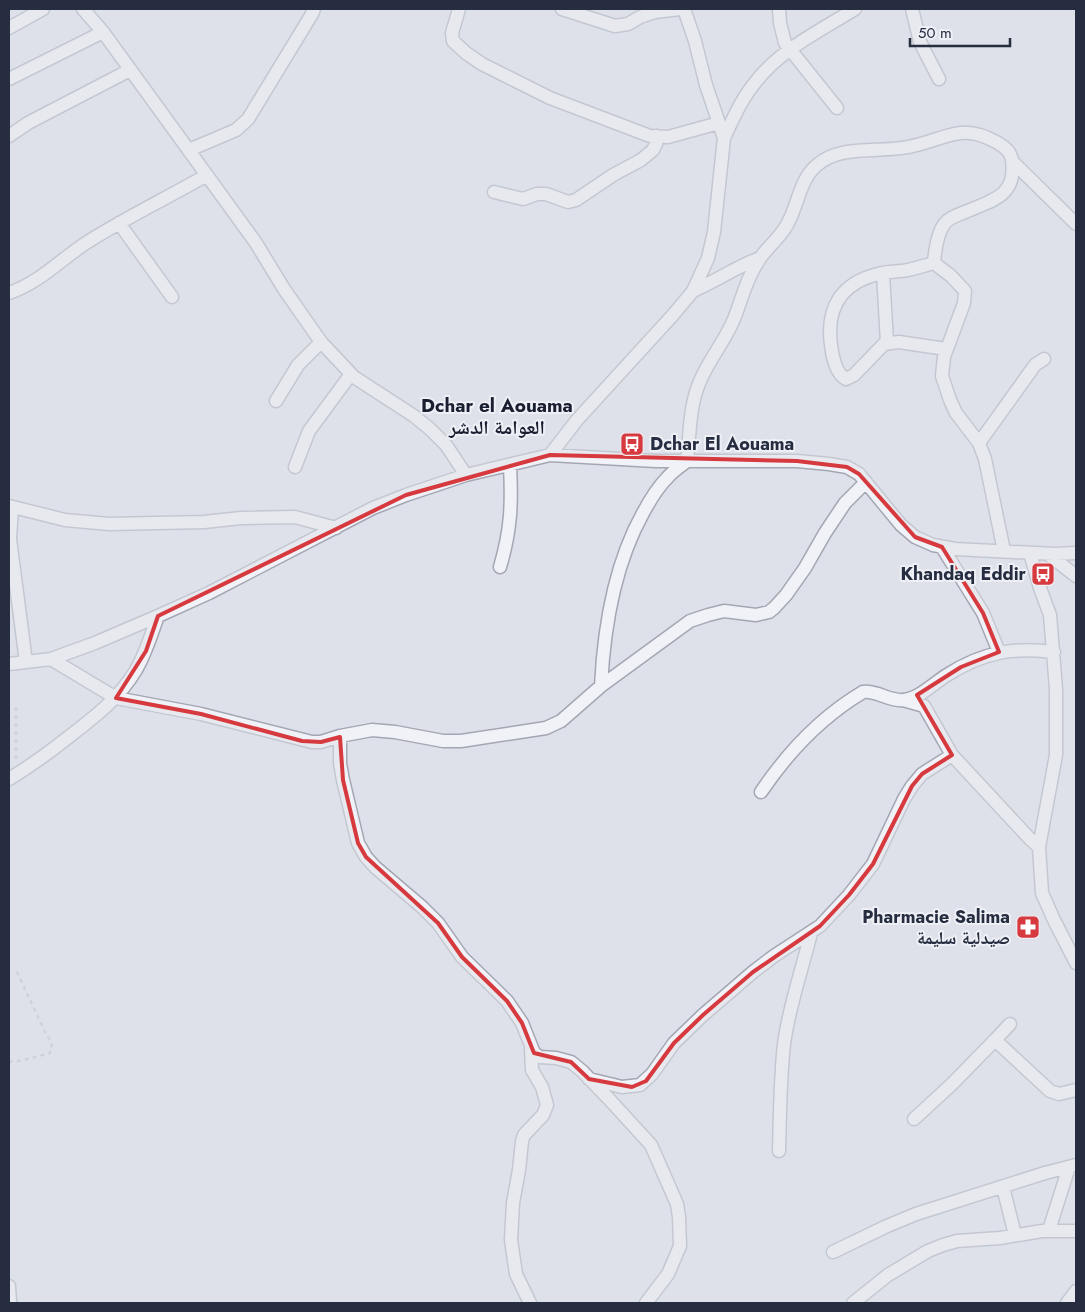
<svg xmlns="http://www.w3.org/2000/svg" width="1085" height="1312" font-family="Jost,'Noto Naskh Arabic',sans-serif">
<rect width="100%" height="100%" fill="#dee1e9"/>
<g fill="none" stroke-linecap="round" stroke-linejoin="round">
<g stroke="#a3a7b3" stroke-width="15">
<path id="minor" d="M83,9L103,32L256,243L284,289L321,342L354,377L414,416L430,429L446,445L466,475
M459,9L452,33L453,41L466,53L482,64L550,98L650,136L668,137L719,123
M562,9L615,26L628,24L640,17L655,12L680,9
M779,9L780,23L785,43L837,108
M912,9L920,42L939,79
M9,28L43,9
M9,79L103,32
M9,136L28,123L130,70
M724,138C733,119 741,100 754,84C778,51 821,30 855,9
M189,150L236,130L248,119L312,14L314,9
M1012,161L1076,224
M494,192L523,199L537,194H546L568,202L576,200L613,175L641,160L653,150L656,144L657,136
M119,223L172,297
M934,263L951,276L965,291L964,303L944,357L942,376L950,400L956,413L979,443L985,459L1004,551
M934,263C926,265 917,268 908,270C898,272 888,271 878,274C841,283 826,308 831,345C832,356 836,374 846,379L854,375L884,344L899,342L946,349
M883,273L887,343
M693,291C716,281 736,267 760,258
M9,293C39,283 60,260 86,243C125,218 167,198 207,175
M276,401L298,365L321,342
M979,443L1035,365L1044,359
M550,455L577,420L672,316L693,291L708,258L714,232L724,138L706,85L695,41L684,9
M295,467L309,431L351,374
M9,506L65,520L109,524L204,522L241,518L295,517L336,528
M12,507L10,539L26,662
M942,547L983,613L999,652
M1030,553L1040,588L1050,615L1056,689V755L1039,847L1042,893L1054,920L1076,963
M1048,554L1076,576
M500,567C511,530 512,504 510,465
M51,659L116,698L201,714L312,742H321L340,736L372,730L395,732L443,741H461L546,728L561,721L601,686L690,621L708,615L724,611L756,615L769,612L774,608L786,595L805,568L825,533L845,503L866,482
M9,664L51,659L95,643L158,616L209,593L373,508L406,495L466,475L550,455L656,461H797L829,464L847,467L859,474L901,525L915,537L933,545L955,549L1055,554L1076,553
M601,686C604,626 614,565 643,513C650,500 657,488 667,478C673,471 681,466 687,461C690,434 689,404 701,379C710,358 725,341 734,319C742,299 747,276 761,257C768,247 778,239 785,228C798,209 798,181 817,165C841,144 880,153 908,147C946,140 960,121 998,143C1005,147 1011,152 1012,160C1017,196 993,200 965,212C958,215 950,217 945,223C937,233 935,250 934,263
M903,700L924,706L952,755L1030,839L1039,847
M340,736V763L343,780L358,843L366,857L375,867L422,907L438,923L462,957L507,1001L522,1023L534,1053L540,1057L556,1058L571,1062L582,1071L609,1099L651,1145L677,1204L679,1217L680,1246L668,1274L646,1303
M9,779C29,767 47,754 66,739C93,718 118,700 136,670C146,653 151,635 158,616
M761,792C788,752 821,717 863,692C877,690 890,702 904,700C920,698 934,683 947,675C983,652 1013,647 1054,652
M995,1040L1010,1024
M589,1079L622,1087L640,1085L652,1074L674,1043L703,1015L753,972L774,956L820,926L849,895L873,864L904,799L912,786L922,774L952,755
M914,1119L952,1084L995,1040L1050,1091L1059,1094L1076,1090
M779,1151C780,1116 780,1080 784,1044C789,1006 802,970 811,933
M1003,1187L1015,1235
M1049,1230L1069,1167
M833,1252L887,1226L916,1214L1045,1173L1076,1165
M9,1286L10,1303
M530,1303L516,1274L511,1240L513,1203L519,1170L522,1141L524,1135L543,1115L547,1105L542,1087L532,1070L531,1049
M853,1303L888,1275L928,1251L943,1245L957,1241L1000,1238L1042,1231H1076
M1067,1303L1076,1291"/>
</g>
<path stroke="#bcbfc8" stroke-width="2.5" stroke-dasharray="4 4" stroke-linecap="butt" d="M16,759V703
M9,1062L24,1060L50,1053L52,1043L46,1034L15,968"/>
<use href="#minor" stroke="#f1f2f7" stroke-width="12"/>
</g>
<path d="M0 0H1085V1312H0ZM550,455L797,461L847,467L859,474L915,537L942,547L983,613L999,652L961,667L917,695L952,755L922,774L912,786L873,864L849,895L820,926L753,972L703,1015L674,1043L646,1081L632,1087L589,1079L571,1062L534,1053L522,1023L507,1001L462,957L438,923L366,857L358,843L343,780L340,737L321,742L302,741L201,714L116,698L146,651L158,616L406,495Z" fill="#dee1e9" fill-opacity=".55" fill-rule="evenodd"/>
<path fill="none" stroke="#d73a3e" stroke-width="4" stroke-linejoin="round" d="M550,455L797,461L847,467L859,474L915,537L942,547L983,613L999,652L961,667L917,695L952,755L922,774L912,786L873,864L849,895L820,926L753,972L703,1015L674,1043L646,1081L632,1087L589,1079L571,1062L534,1053L522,1023L507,1001L462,957L438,923L366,857L358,843L343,780L340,737L321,742L302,741L201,714L116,698L146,651L158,616L406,495Z"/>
<defs>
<g id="bus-square" transform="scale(1.25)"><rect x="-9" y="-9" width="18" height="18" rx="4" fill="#d73a3e" stroke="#eef0f6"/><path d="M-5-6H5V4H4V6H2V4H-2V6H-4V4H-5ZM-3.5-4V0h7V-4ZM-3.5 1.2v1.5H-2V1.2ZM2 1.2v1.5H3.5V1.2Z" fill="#fff"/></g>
<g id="pharmacy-square" transform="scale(1.25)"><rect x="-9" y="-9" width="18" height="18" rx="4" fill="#d73a3e" stroke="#eef0f6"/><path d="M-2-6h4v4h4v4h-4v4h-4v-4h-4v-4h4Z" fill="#fff"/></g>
</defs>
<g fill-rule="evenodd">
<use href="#bus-square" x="632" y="444"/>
<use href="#bus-square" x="1043" y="574"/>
<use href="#pharmacy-square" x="1028" y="927"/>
</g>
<g text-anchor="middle" stroke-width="4" stroke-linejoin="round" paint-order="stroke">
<g font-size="18" font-weight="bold" fill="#262d41" stroke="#eef0f6" text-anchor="end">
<text x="650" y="450" text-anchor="start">Dchar El Aouama</text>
<text x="1026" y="580">Khandaq Eddir</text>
<text x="1010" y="923">Pharmacie Salima<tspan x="1010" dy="21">صيدلية سليمة</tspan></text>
</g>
<g font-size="19" font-weight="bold" fill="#191e31" stroke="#eef0f6">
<text x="497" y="412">Dchar el Aouama<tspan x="497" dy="22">العوامة الدشر</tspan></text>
</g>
</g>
<rect width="1085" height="1312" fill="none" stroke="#262d41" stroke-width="20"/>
<path d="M910 38v8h100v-8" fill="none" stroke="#262d41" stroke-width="2.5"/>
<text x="918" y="38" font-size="15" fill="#262d41" stroke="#eef0f6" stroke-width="4" paint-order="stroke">50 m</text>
</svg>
